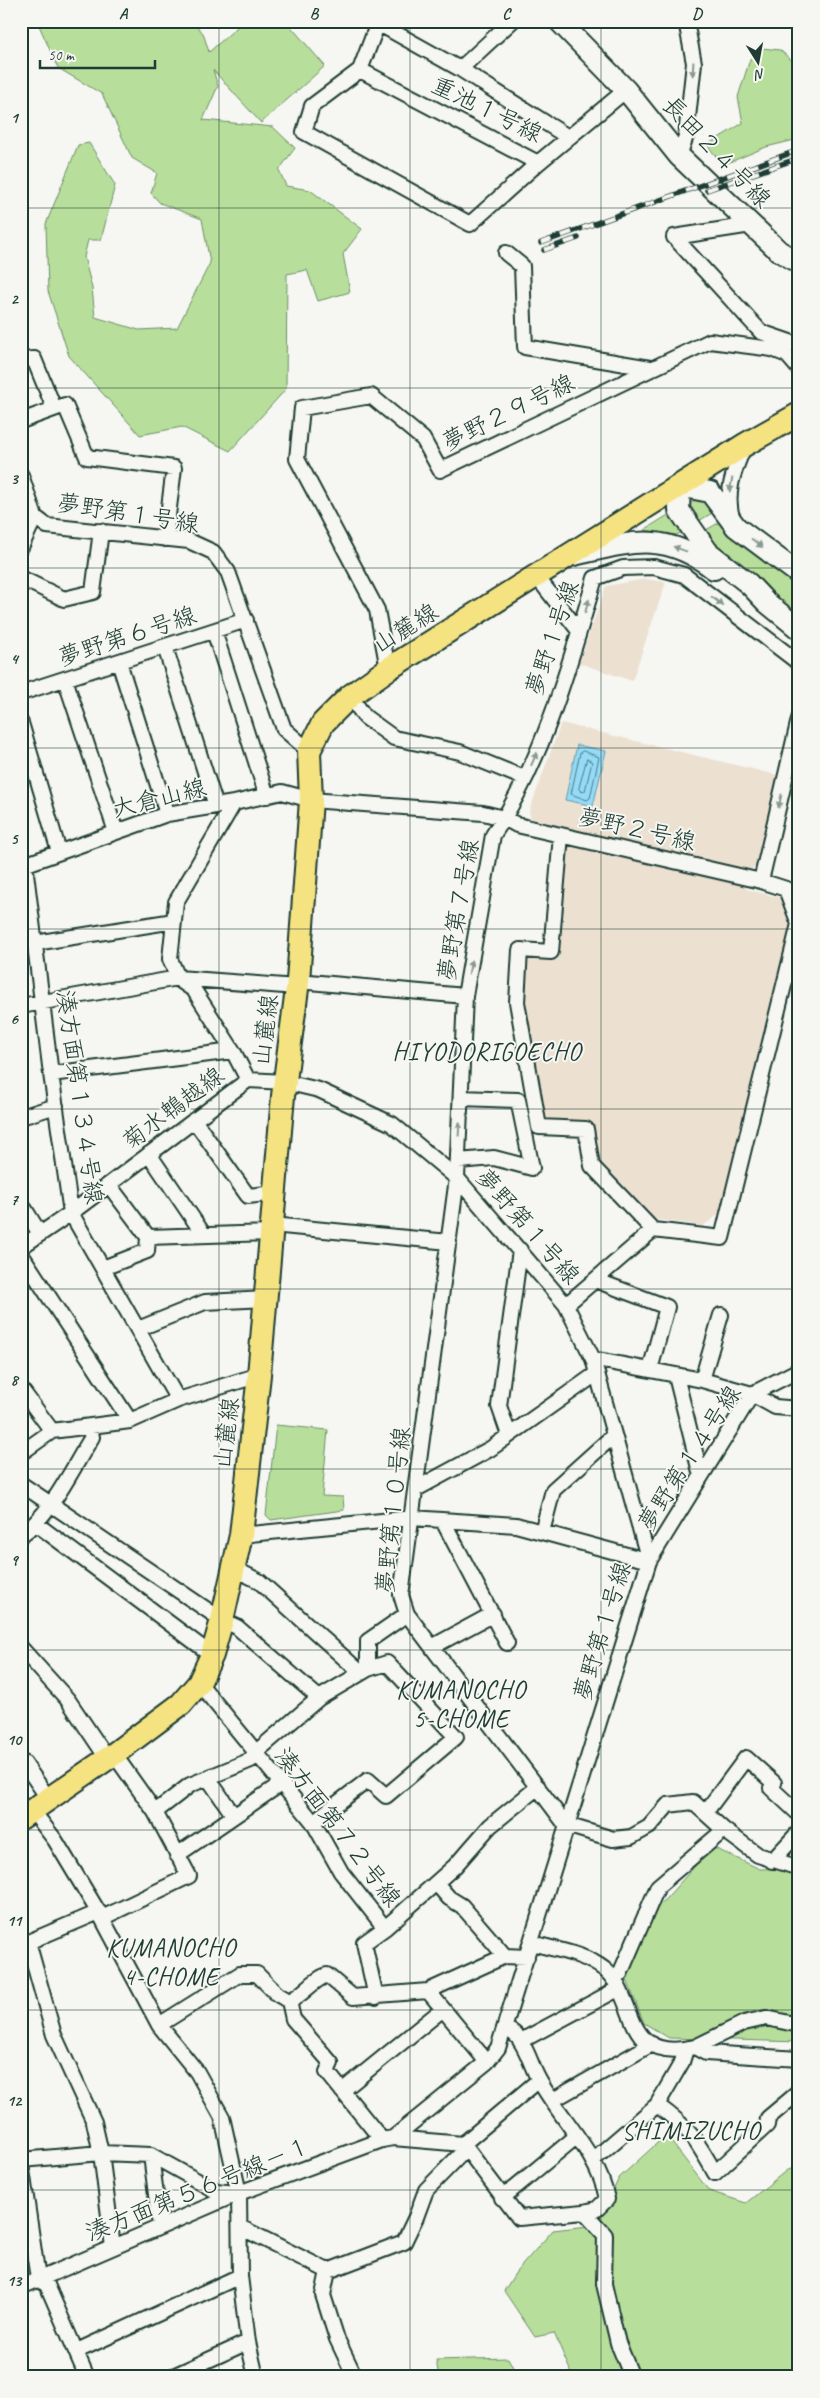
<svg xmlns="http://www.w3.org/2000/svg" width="820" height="2398" font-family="Caveat,'Klee One',sans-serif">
<rect width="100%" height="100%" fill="#f6f6f2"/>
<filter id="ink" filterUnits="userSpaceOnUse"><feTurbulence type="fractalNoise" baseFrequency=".02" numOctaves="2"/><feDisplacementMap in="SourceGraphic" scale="10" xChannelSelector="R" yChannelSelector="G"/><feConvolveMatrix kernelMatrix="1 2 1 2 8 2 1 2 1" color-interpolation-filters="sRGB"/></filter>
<g filter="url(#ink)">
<path fill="#ece0d1" d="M645,579L666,582L632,681L579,663L606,586Z
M561,723L777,775L757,865L749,871L746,889L781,898L790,928L722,1212L703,1226L652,1219L649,1214L597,1163L593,1124L543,1121L523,1002L527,957L557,960L570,831L532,822L529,812Z"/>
<path fill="#b7de9a" stroke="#6b8e67" d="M37,21H192L203,33L209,52L244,21H286L325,66L261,123L213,70L218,86L203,120L273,127L295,148L279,170L286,186L310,190L362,229L343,254L350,292L318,301L307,270L287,274L286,389L230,451L182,427L140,435L69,356L48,291L46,224L78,145L89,143L115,185L101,240H88L84,257L92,288L95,317L139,330L177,328L210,263L202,219L160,203L151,193L157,173L132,158L102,94L58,68Z
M762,48L780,50L799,67V139L766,147L723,165L707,145L743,123L738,97L750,59Z
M699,497L711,508L712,513L694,524L685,507Z
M673,512L685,530L677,535L644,530Z
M720,522L726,531L799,585V617L701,533Z
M276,1425L328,1430L322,1496L343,1497L344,1510L271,1520L266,1515Z
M712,1847L760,1869L799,1868V2042L669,2038L644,2023L627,1980L652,1914Z
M666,2135L709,2191L746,2203L787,2170L799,2167V2377H573L554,2333L535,2337L504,2291L516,2272L553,2230L597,2225L619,2178Z
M508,2358L518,2377H439L436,2360Z"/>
<path fill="#95daf7" stroke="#669ba9" d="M577,745L606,751L593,806L565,800Z"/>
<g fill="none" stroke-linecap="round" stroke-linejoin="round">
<path stroke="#4e7c82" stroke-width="1" d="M583,751L599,757L590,798L587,800L571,794L580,753Z
M587,759L592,762L585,791L582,792L579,789Z"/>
<g stroke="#1f3d34" stroke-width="18">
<path id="street" d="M374,21L460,69L568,137
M378,23L360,70L538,163L626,90
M460,69L512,21
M360,70L312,106L304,132L470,224L538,163
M679,156L686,136L694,63L686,21
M674,237L761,332L799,345
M674,237L751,225
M506,253L522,266L525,347L650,368
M21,360L34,359L54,408
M21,421L65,405L87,457L174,468L165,539
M21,475L35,517L47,526L189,541L213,552L228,572L284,729L309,751
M733,520C724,495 734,470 744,447
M21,547L35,517
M537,577L579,631
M21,578L64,599L93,592L101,531
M214,631L267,796
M165,647L216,806
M119,662L167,814
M799,663L684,575L654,567L623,568L595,578C570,663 543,762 493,835L465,996L457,1178L401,1595L407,1614L566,1825L613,1839L631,1837L649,1827L668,1805L693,1802L724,1830L758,1855L799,1868
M388,669L377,610L297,459L302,408L371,396L423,439L440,470L710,341L772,349L787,355L799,369
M65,679L116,832
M21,693L246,620
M350,696L365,717L394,738L460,752L524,778
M21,723L59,852
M561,835L551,952L520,950L517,1002L539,1127L586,1129L592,1166L653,1230L722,1238L799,924
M25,865L51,1074L71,1213L178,1400
M21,866L167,814L234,803L282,792L311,800L483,813L504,818L517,825L761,881L786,889L799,924
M761,881L799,719
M35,943L174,921
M178,978L170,959L176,902L234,803
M178,979L194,990L233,1051L248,1080
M298,981L465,996
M21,1006L178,978L297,987
M51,1074L233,1051
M21,1117L56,1106
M194,1120L248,1196L275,1193
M149,1154L204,1235
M458,1161L494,1158L532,1168L518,1100L461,1098
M109,1185L148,1237L271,1233
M21,1203L40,1234
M272,1225L449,1242
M21,1247L71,1213L248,1080L285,1082L319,1090L392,1124L457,1178L566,1305L593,1359L649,1561L498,2048L487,2062L393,2138
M21,1254L130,1421
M103,1268L147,1251L148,1237
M595,1280L667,1307L650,1370
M566,1305L653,1230
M138,1329L205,1302L266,1299
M593,1359L702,1380L752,1394L775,1407L799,1409
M676,1376L701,1476
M702,1380L721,1315
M21,1389L52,1431
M509,1435L499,1406L520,1250
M21,1453L52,1431L130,1421L178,1400L259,1375
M21,1484L222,1620L237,1627L319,1698
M416,1489L490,1449L596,1374
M443,1521L507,1643
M35,1523L212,1655
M542,1532L553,1490L613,1436
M21,1535C51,1515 73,1467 92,1437L89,1427
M241,1535L412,1518L516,1525L649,1561L752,1394L799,1370
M233,1568L259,1581L361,1673
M432,1647L493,1614
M21,1648L68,1700L107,1758
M199,1683L313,1822L341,1872L385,1928
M21,1763H24L48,1798
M208,1778L234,1816
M32,1810L55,1840L102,1918L159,2025L197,2072L222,2117L239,2193L240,2276L248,2342L256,2377
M155,1812L190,1785L251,1760L255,1753L319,1698L368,1669V1641L407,1614
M705,1813L746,1758L774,1783L771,1788L799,1814
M313,1822L368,1780L386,1796L456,1737L387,1663L368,1669
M177,1855L282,1783
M772,1861L799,1832
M436,1883L449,1898L462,1906L505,1956
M102,1918L189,1876L155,1812L114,1754
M28,1942L54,2035L94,2122L101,2153L113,2247
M532,1943C556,1950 583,1953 604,1969C639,1997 620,2064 695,2047L744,2023L766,2018L799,2025
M21,1945L99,1912
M613,1979L620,1974L658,1886L724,1830
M428,1991L487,2062
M376,1997L364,1943L385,1928L455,1866L490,1826L538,1787
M289,2001C304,1995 312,1980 327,1975L353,1997L428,1991L505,1956L527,1957
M289,2001L293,2019L331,2063L327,2072L382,2140
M159,2025L240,1974H257L277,1994L289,2001
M521,2041L618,1989
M695,2047L706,2053L799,2059
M342,2091L443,2009
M553,2100L652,2044
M657,2105C689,2128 696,2139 715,2173L767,2125L768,2118L799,2092
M463,2144L539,2080
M151,2155L160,2227
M21,2160L101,2153L151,2155L216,2191L236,2193
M593,2160L657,2105L682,2062L686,2049
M21,2163L38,2279L47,2285L87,2377
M502,2198L577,2136
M584,2212L605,2235L604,2284L618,2343L632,2377
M240,2227L328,2271
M328,2271L404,2242L416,2217L426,2190L466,2149
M328,2271L323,2295L337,2339L355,2377
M21,2287L239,2193L382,2140L393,2138L463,2144L519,2218L584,2212L597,2209L607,2199C598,2153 561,2120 539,2080C532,2068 529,2054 521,2042C517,2035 511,2030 504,2029
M77,2351L240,2276
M171,2377L248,2342"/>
</g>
<g stroke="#1f3d34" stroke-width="24">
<path id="secondary" d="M559,21L626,90L679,156L779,251L799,263
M574,555C630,542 664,530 714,569
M799,574L736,527L710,492L680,486L679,510L708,552L749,584L766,602L799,629"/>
</g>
<g stroke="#1f3d34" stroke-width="26">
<path id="primary" d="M21,1818L114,1754L181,1704L199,1683L212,1655L222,1620L241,1535L259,1375L283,1096L298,981L311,800L309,751L323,723L350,696L388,669L746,444L799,414"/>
</g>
<use href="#street" stroke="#f6f6f2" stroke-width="14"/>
<use href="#secondary" stroke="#f6f6f2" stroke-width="20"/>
<use href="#primary" stroke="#f5e382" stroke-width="22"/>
<g stroke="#1f3d34" stroke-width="5.5">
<path id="rail" d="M707,190L799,158
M541,243L799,150
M544,250L578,238"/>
</g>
<use href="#rail" stroke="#f6f6f2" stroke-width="4" stroke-dasharray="11" stroke-linecap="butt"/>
</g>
<defs><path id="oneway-solid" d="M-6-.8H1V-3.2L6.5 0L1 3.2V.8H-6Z" transform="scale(1.25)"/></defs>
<g fill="#8a9a93">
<use href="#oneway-solid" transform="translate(693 69) rotate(93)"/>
<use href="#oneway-solid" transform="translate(731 485) rotate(100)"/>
<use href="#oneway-solid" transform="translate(757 543) rotate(37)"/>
<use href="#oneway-solid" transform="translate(680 549) rotate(-160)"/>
<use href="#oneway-solid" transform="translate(717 601) rotate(38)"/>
<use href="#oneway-solid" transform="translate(587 606) rotate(-74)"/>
<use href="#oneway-solid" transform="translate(534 759) rotate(-66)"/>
<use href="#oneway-solid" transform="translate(780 801) rotate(103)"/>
<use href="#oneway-solid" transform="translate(470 967) rotate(-80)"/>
<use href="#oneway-solid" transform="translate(459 1129) rotate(-87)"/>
</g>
</g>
<path fill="none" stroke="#1f3d34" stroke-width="1" stroke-opacity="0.55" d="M219,21V2377M410,21V2377M601,21V2377M21,208H799M21,388H799M21,568H799M21,748H799M21,929H799M21,1109H799M21,1289H799M21,1469H799M21,1650H799M21,1830H799M21,2010H799M21,2190H799"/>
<g text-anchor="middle" stroke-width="4" stroke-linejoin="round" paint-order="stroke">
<g font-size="24" fill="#1f3d34" stroke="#f6f6f2">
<text transform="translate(487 109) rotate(26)" y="8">重池１号線</text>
<text transform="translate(717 152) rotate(46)" y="8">長田２４号線</text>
<text transform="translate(508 412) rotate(-26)" y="8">夢野２９号線</text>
<text transform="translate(128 513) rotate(9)" y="8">夢野第１号線</text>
<text transform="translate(405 628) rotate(-32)" y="8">山麓線</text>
<text transform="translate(127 636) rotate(-18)" y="8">夢野第６号線</text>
<text transform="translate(552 638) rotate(-71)" y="8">夢野１号線</text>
<text transform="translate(159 798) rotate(-14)" y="8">大倉山線</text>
<text transform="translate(637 829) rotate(13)" y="8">夢野２号線</text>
<text transform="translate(458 910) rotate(-80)" y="8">夢野第７号線</text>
<text transform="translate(265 1030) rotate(-83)" y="8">山麓線</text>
<text transform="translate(80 1097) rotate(82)" y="8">湊方面第１３４号線</text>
<text transform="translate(173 1108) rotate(-37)" y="8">菊水鵯越線</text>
<text transform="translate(528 1226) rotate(49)" y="8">夢野第１号線</text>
<text transform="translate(226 1433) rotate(-83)" y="8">山麓線</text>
<text transform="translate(689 1458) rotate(-57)" y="8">夢野第１４号線</text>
<text transform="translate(393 1510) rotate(-84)" y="8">夢野第１０号線</text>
<text transform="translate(602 1631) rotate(-73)" y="8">夢野第１号線</text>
<text transform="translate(338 1827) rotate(53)" y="8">湊方面第７２号線</text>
<text transform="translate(198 2189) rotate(-22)" y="8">湊方面第５６号線－１</text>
</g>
<g font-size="25" letter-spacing="1" fill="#1f3d34" stroke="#f6f6f2">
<text x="487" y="1060">HIYODORIGOECHO</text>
<text x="461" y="1698">KUMANOCHO<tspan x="461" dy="29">5-CHOME</tspan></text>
<text x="171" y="1956">KUMANOCHO<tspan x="171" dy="29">4-CHOME</tspan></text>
<text x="691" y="2139">SHIMIZUCHO</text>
</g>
</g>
<rect width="820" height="2398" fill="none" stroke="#f6f6f2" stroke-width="55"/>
<g transform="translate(758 62) rotate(169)" stroke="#f6f6f2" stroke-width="4" paint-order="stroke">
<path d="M0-4L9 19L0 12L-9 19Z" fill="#1f3d34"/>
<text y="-8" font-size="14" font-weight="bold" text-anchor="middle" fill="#1f3d34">N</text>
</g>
<path d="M40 60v8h115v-8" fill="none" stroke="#1f3d34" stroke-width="2.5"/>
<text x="48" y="60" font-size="15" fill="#1f3d34" stroke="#f6f6f2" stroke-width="4" paint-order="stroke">50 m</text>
<rect x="28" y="28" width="764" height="2342" fill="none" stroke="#1f3d34" stroke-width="2"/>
<g font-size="16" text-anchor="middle" font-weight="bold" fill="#1f3d34">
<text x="123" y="19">A</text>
<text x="314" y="19">B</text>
<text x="506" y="19">C</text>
<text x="697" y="19">D</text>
<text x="14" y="123">1</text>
<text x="14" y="304">2</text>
<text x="14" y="484">3</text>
<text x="14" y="664">4</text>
<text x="14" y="844">5</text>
<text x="14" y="1024">6</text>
<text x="14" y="1205">7</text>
<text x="14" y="1385">8</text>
<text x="14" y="1565">9</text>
<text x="14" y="1745">10</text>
<text x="14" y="1926">11</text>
<text x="14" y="2106">12</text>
<text x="14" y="2286">13</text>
</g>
</svg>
